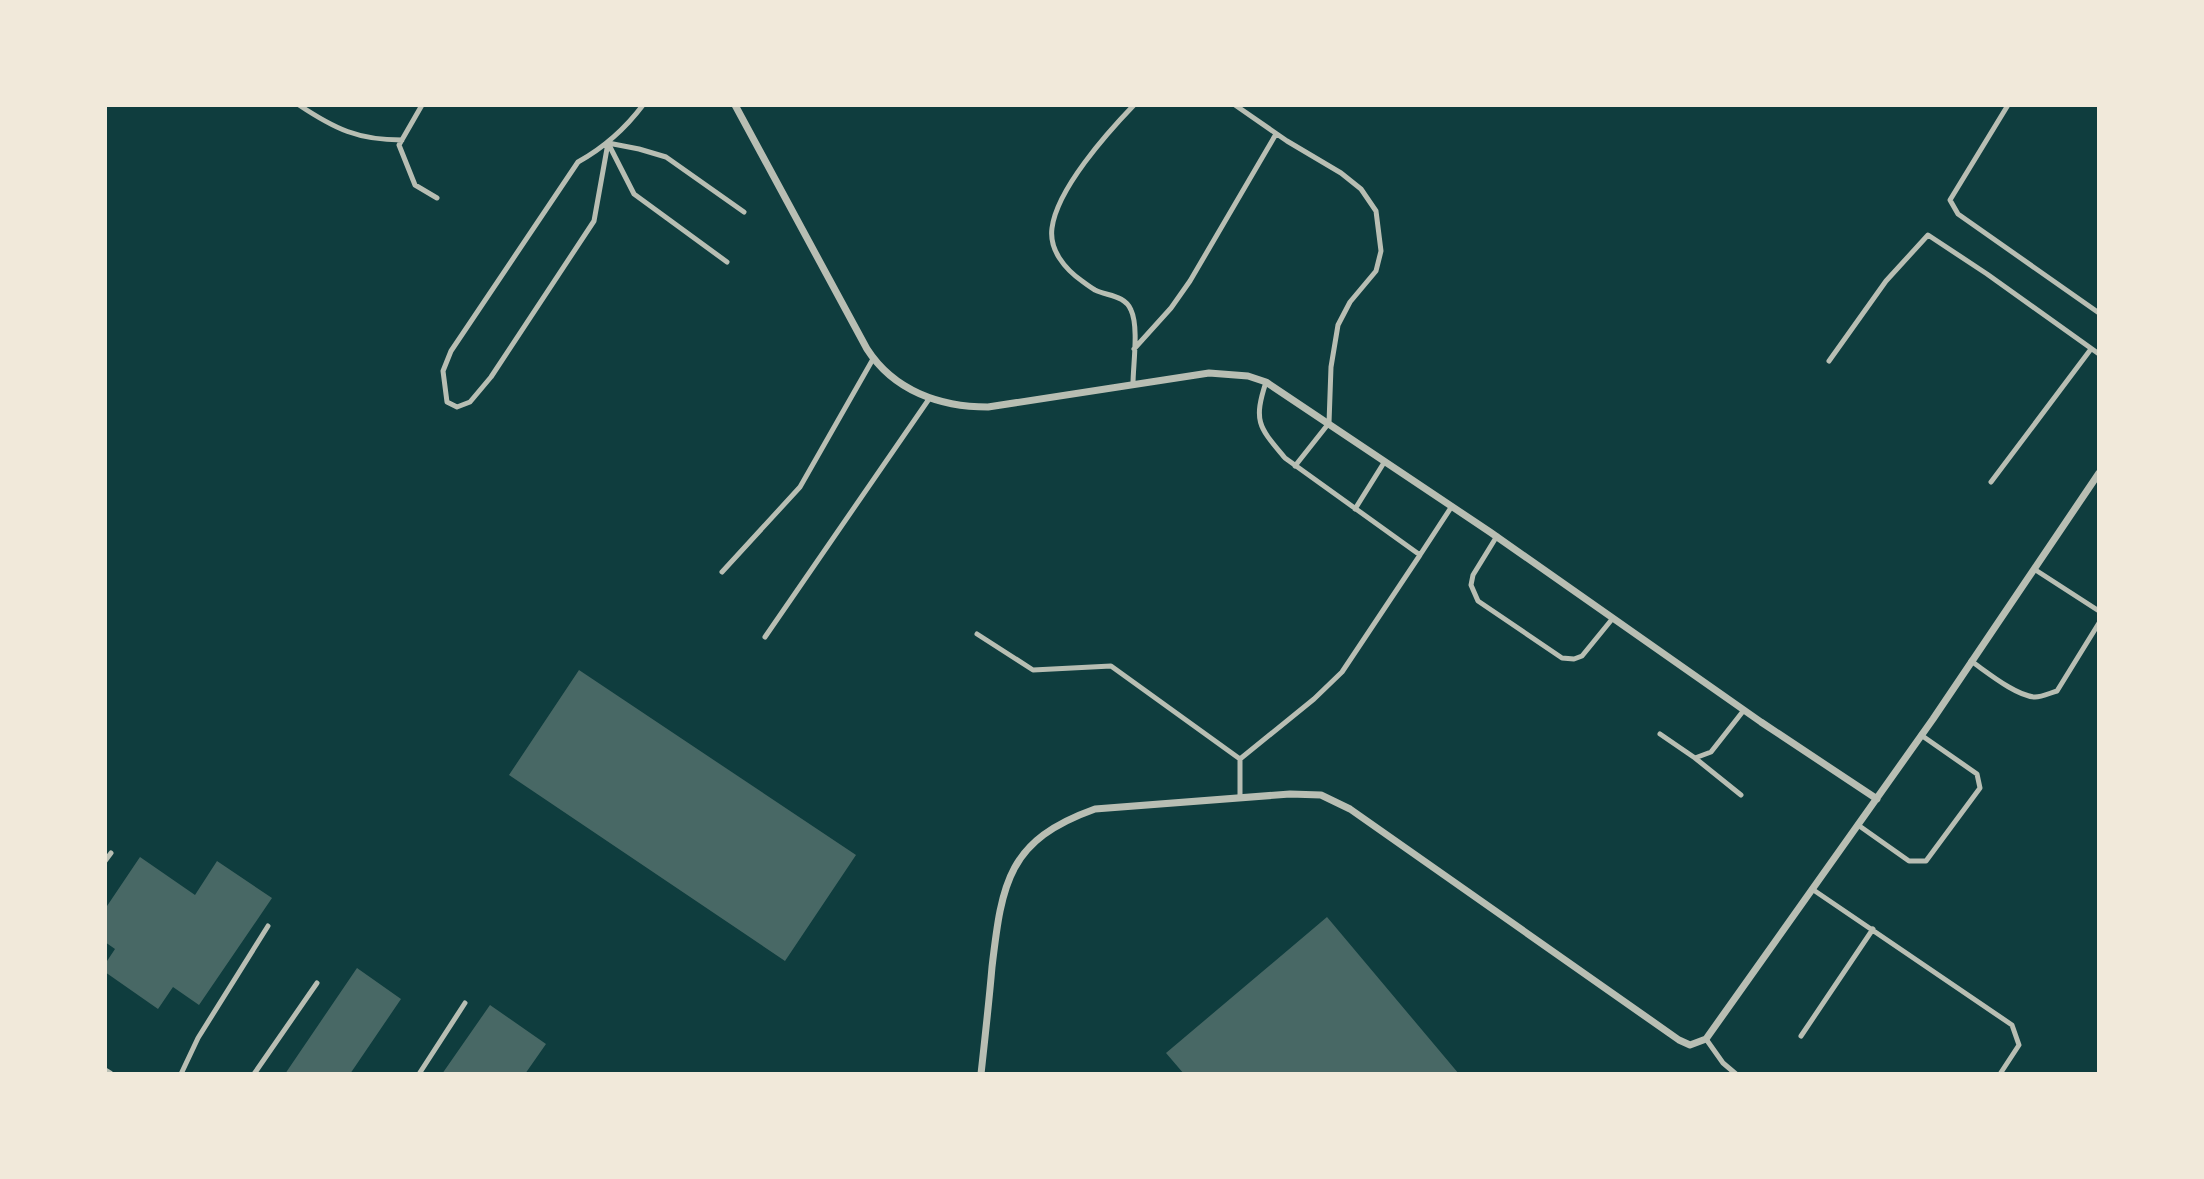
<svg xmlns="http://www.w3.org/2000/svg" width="2204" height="1179" font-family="Figtree,sans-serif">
<rect width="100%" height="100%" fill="#0f3d3e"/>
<path fill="#486865" d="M579,670L856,855L785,961L509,775Z
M140,857L195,895L217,861L272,898L199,1005L173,987L158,1009L105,972V964L115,949L105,942V909Z
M1327,917L1459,1074H1184L1166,1053Z
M357,968L401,999L350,1074H285Z
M490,1005L546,1044L525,1074H442Z"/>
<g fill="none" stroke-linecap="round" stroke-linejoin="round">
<path stroke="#b8beb3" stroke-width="5" d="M299,105C335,129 358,140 402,140
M422,105L399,145L415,185L437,198
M1235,105L1287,141L1341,173L1361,189L1376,211L1381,251L1376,271L1350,302L1338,325L1331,367L1329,423L1295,466
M2008,105L1950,200L1958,214L2099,313
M608,143L594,221L491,377L470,402L457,407L447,402L443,371L451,351L578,162C605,147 625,129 643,105
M608,143L634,194L727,262
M608,143L639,149L666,157L744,212
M1134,349L1171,308L1190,281L1276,134
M1829,361L1886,281L1928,235L1987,274L2099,354
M1266,382C1253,422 1259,427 1285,458L1420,555L1452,506
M1133,384C1133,365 1139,327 1131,310C1125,295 1107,296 1095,290C1090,287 1086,284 1082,281C1065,269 1049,250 1052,228C1057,189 1107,133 1134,105
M1991,482L2091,349
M1355,509L1385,461
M1497,536L1473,575L1471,585L1478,601L1562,658L1574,659L1582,656L1613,618
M2034,569L2099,611
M722,572L800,487L873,359
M977,634L1033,670L1111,666L1240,759
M765,637L929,399
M1971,661C1987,672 2016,696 2035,697C2042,697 2050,693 2057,691L2099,623
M1660,734L1695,758L1711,752L1744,710
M1695,758L1741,795
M1240,797V759L1314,699L1342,672L1420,555
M1858,825L1909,861H1926L1980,788L1977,774L1921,735
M105,861L111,853
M1812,889L2012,1025L2019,1045L2000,1074
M1801,1036L1873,929
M1706,1039L1723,1063L1736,1074
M181,1074L198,1038L268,926
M254,1074L317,983
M419,1074L465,1003"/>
<path stroke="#b8beb3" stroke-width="7" d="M735,105L867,349C894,391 940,407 988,407L1209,373L1248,376L1266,382L1490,532L1761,722L1877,799
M105,1071L110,1074
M981,1074C985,1038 989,1002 992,967C1002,882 1008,840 1095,809L1290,794L1321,795L1350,809L1679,1040L1690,1045L1706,1039L1933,719L2099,473"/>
</g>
<rect width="2204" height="1179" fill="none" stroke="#f1e9da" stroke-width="214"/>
</svg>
